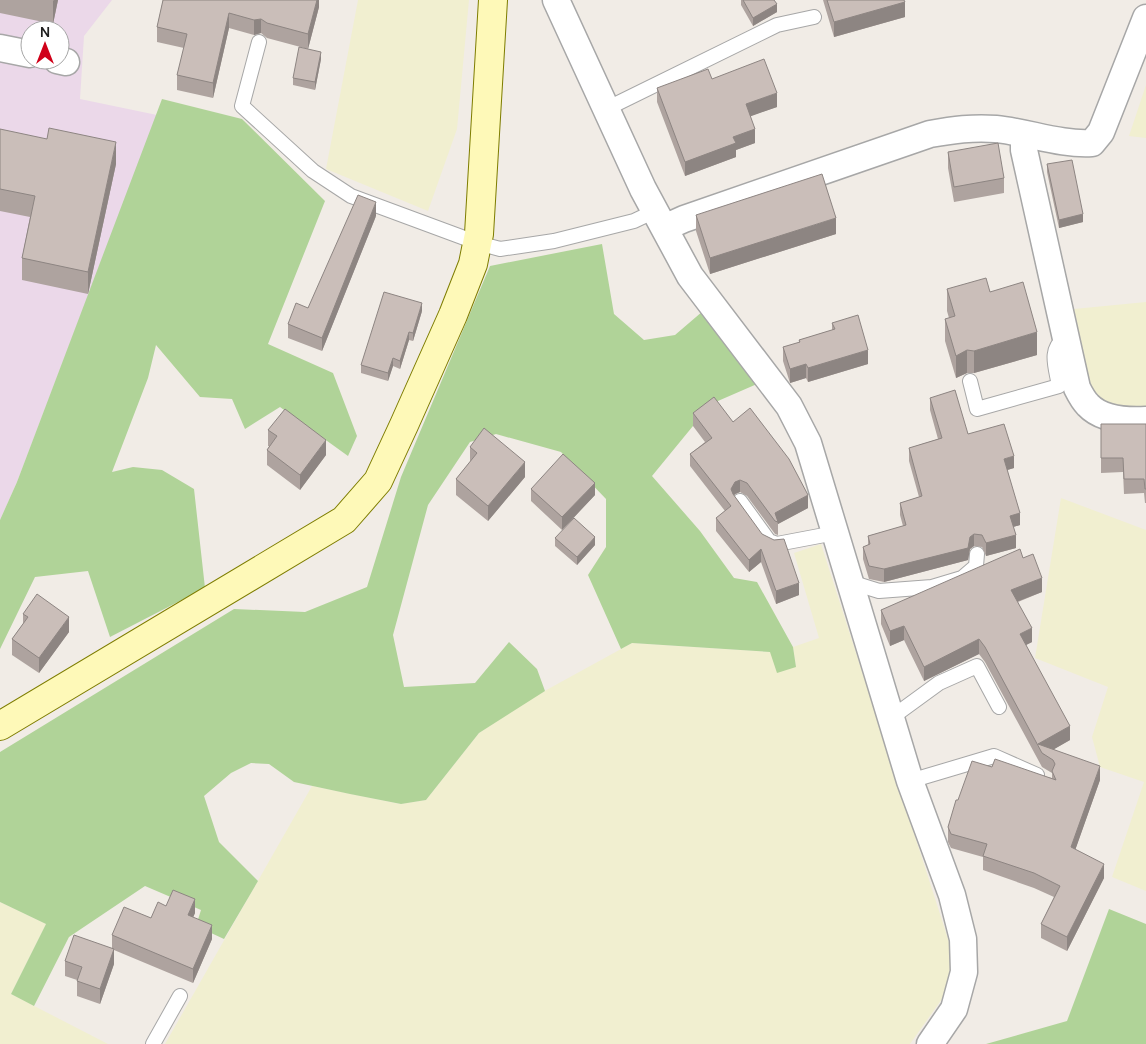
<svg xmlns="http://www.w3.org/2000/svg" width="1146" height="1044" font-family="Manrope,sans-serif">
<rect width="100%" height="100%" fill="#f1ece6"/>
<path fill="#ebd8e9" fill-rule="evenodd" d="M0,0H112L84,36L80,99L157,115L17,482L0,520ZM30,30H60V60H30Z"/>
<path fill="#f1efd0" d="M358,0H469L457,129L428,211L326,169Z
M1146,85V138L1129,136Z
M1146,302V411L1118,412L1092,395L1074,309Z
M1061,498L1146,530V891L1112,877L1144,782L1100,767L1092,737L1108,687L1035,658Z
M821,544L949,942L952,968L942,999L910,1044H165L312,786L400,804L426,800L479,733L530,699L632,643L770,652L796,667L793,647L819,638L794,553Z
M0,902L46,924L11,994L108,1044H0Z"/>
<path fill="#b0d398" d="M162,99L242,119L325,201L268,344L333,373L357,436L348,456L280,407L245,429L232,399L200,397L156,345L148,378L112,472L133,467L162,470L194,489L205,588L110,637L88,571L35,577L0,649V520L17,482Z
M602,244L614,314L644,340L675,335L703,311L757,384L711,404L652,476L700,531L734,578L757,582L793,647L796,667L777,673L770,652L632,643L621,649L588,575L606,547V499L561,452L496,434L470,442L428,505L393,635L404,687L475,683L509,642L537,669L545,691L479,733L426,800L401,804L350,794L294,782L269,764L251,763L231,773L204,796L219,842L258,881L224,939L196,926L201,910L145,886L69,937L34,1006L11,994L46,924L0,902V752L234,609L305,612L367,587L401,477L490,266Z
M1109,909L1146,924V1044H986L1067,1021Z"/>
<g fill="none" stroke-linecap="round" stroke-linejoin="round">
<g stroke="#a7a7a7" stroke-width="16">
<path id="lane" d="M259,42L242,106L313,171L351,196L478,243L500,249L554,241L634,221L655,211
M606,109L777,25L814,17
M970,381L977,409L1059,386C1056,367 1048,350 1065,338
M740,501L769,541L777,544L835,533
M850,582L879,591L932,587L962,578L976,566L977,554
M891,718L939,683L977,666L999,707
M910,781L994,756L1037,775
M153,1044L180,996"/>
</g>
<g stroke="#a7a7a7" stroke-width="29">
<path id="street" d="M556,0L643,189L690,276L789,406L808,443L910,781L952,895L963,939L964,972L954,1009L930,1044
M0,48L30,54
M57,60L66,62
M1024,134V150L1077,388C1080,394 1084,401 1088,405C1102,420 1127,421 1146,420
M664,228L684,219L930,134C953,130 973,127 996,129C1028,132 1060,145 1092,143L1101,132L1146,18"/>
</g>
<g stroke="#7e7d00" stroke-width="30">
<path id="secondary" d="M0,726L344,520L378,481L404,425L453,315L473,264L479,234L493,0"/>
</g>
<use href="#lane" stroke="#fff" stroke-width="14"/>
<use href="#street" stroke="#fff" stroke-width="26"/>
<use href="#secondary" stroke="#fef9b8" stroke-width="28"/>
</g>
<path fill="#aea39f" d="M0,0H58L53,24L0,13Z
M163,0H319V7L308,49L267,38L261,33L254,35L229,28L213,98L177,90V75L184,48L157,42V27Z
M741,0H774L777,12L753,26L741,5Z
M823,0H904L905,17L834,37Z
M321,59L315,90L293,85V78Z
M712,79L777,107L750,116L755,143L736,150V157L685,176L657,102V88Z
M0,129L116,164L88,294L22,280V258L30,217L0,211Z
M948,152L1004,178V193L954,202L948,168Z
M1047,164L1083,222L1059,228L1047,172Z
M696,215L836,234L710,274L696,231Z
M376,216L322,351L288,338V324L308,308Z
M947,289L990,292L1037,355L974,373H967L956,378L945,341V319L949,318L947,311Z
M422,311L413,341L409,340L400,369L393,366L388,381L361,373V365Z
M832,323L868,364L808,382L806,378L790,383L783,361V347L799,343V340L832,330Z
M930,398L968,434L1014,468L1007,470L1020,525L1013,527L1016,548L986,556L982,547L974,546L970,549L968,560L884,582L869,579L863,559V547L868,545V536L903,526L900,515V503L919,497L909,461V448L938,439L930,410Z
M693,413L733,422L808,508L778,524V535L775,534L747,496L740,492L734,495L799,595L776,604L761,562L749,572L716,531V518L725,511L690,466V454L705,442L693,426Z
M1101,424H1146V503H1145L1144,493L1124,494L1123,472L1101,473Z
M268,430L326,455L300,490L267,465V450L269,446H268Z
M470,447L525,477L488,521L456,495V479L470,462Z
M531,489L595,495L562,530L531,501Z
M555,538L595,545L577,565L555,546Z
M1023,558L1042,592L1018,602L1032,642L1026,645L1070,740L1054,749L1100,780L1075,850L1104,878L1067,951L1041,938V924L1054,897L1034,888L983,870V857L951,848L948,842V827L958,800L992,767L1052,778V773L1042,767L985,662L979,654L924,681L904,640L890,646L881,624V610Z
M23,614L69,632L39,673L12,655V639L23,624Z
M166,906L195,913L193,917L212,939L193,983L114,950V964L100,1004L77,996V980L65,976V961L112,948V935L151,918Z"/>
<path fill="#8d8582" d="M54,0H58L53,24V1Z
M317,0H319V7L308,49V34Z
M905,2V17L834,37V22Z
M777,4V12L753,26V18Z
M229,13V28L213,98V83Z
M261,19V33L254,35V20Z
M321,52V59L315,90V82Z
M777,93V107L746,118V104Z
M755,129V143L736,150V157L685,176V162L733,137Z
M116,142V164L88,294V272Z
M376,202V216L322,351V338Z
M1083,214V222L1059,228V220Z
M836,218V234L710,274V258Z
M422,303V311L413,341V333Z
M409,332V340L400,369V361Z
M1037,332V355L974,373V351Z
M868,350V364L808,382V368Z
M967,350V373L956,378V356Z
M393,358V366L388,381V373Z
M806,364V378L790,383V369Z
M326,440V455L300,490V475Z
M1014,456V468L1004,471V459Z
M525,462V477L488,521V506Z
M740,480V492L735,494L731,501V489L735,482Z
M595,483V495L562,530V517Z
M808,495V508L778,524L775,513Z
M1020,513V525L1010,528V516Z
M974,534V546L970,549L968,560L884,582V569L970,537Z
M1016,535V548L986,556V543Z
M595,537V545L577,565V557Z
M761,549V562L749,572V560Z
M1042,578V592L1011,604V590Z
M799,583V595L776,604V591Z
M69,617V632L39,673V658Z
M904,626V640L890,646V631Z
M1032,628V642L1020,648V634Z
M979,639V654L924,681V667Z
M1070,726V740L1044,755L1038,744Z
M1100,766V780L1071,862V847Z
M1104,864V878L1067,951V937Z
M195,899V913L188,929V915Z
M212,925V939L193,983V969Z
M114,949V964L100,1004V989Z"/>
<path fill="#cabeb9" stroke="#8d8582" d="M163,0H317L308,34L267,23L261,19L254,20L229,13L213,83L177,75L187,34L157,27Z
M743,0H774L777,4L753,18Z
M827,0H904L905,2L834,22Z
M299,47L321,52L315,82L293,78Z
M764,59L777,93L746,104L755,129L733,137L736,143L685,162L657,88L708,69L712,79Z
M49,128L116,142L88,272L22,258L35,196L0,189V129L47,139Z
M998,143L1004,178L954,187L948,152Z
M1072,160L1083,214L1059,220L1047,164Z
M822,174L836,218L710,258L696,215Z
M358,195L376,202L322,338L288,324L296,303L308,308Z
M986,278L990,292L1023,282L1037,332L974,351L967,350L956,356L945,319L955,316L947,289Z
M384,292L422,303L413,333L409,332L400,361L393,358L388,373L361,365Z
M858,315L868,350L808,368L806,364L790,369L783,347L800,342L799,340L835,329L832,323Z
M955,390L968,434L1004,424L1014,456L1004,459L1020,513L1010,516L1016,535L986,543L982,535L974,534L970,537L968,548L884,569L869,566L863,547L870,544L868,536L906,525L900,503L922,496L909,448L942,438L930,398Z
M714,397L733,422L750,408L789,459L808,495L775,513L778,522L775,521L747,483L740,480L735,482L731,489L733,494L762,534L774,540L784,539L799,583L776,591L761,549L749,560L716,518L731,506L690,454L712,438L693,413Z
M285,409L326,440L300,475L267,450L277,436L268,430Z
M1101,424H1146V489H1145L1144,479H1124L1123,458H1101Z
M484,428L525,462L488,506L456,479L477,453L470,447Z
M563,454L595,483L562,517L531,489Z
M574,518L595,537L577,557L555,538Z
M1020,549L1023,558L1033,554L1042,578L1011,590L1032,628L1020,634L1070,726L1038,744L1100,766L1071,847L1104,864L1067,937L1041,924L1060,886L1034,873L983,856L987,844L951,834L948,827L956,800H958L972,761L992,767L995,759L1056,780L1052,771L1055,764L1053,760L1042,753L985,647L979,639L924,667L904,626L890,631L881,610Z
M37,594L69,617L39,658L12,639L28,617L23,614Z
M173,890L195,899L188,915L212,925L193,969L112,935L124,907L151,918L158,902L166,906Z
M74,935L114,949L100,989L77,981L82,967L65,961Z"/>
<g transform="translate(45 45)"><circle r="24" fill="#ffffff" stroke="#a6a6a6"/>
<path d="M0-4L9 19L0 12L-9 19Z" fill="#d00019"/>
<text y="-8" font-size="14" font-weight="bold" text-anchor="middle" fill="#202020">N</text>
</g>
</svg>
